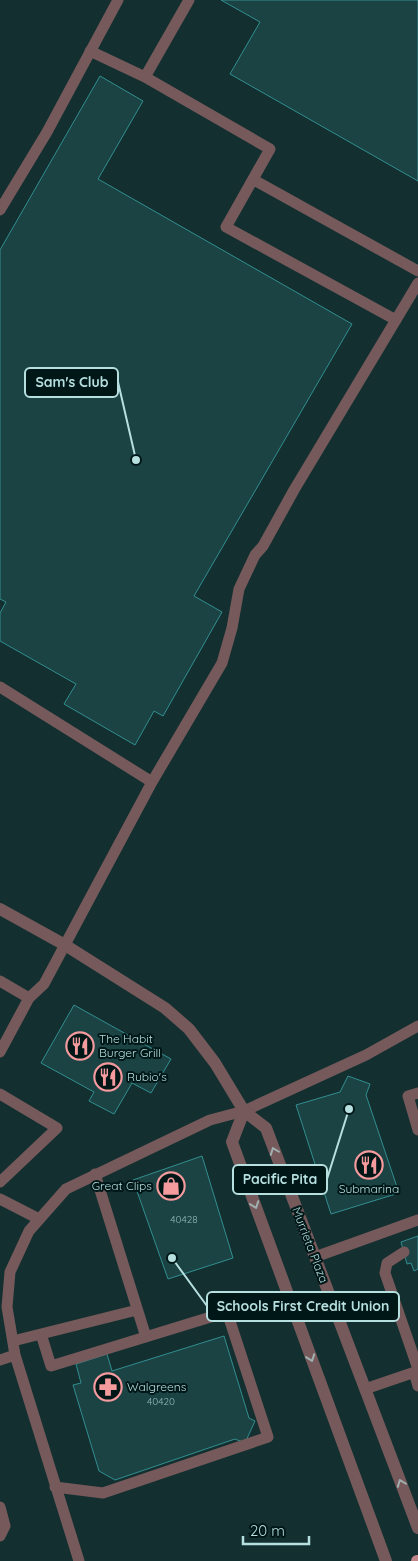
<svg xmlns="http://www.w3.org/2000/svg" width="418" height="1561" font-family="Quicksand,sans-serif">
<rect width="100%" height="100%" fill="#132f30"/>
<path fill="#1c4344" stroke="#328e90" d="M221,0H418V181L230,74L260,22Z
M100,76L143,101L98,179L352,324L194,596L222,612L163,716L154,711L135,745L64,704L76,684L0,641V613L6,602L0,599V250Z
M74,1005L171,1059L151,1093L132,1083L114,1114L89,1101L94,1092L41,1063Z
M348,1076L370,1084L366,1095L399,1193L331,1214L296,1105L340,1092Z
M202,1156L233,1258L168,1279L133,1180Z
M418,1236V1269L414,1271L411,1263L407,1264L401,1242Z
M224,1336L249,1418L255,1421L245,1443L235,1439L115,1480L99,1471L73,1385L81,1383L76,1364L107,1354L112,1371Z"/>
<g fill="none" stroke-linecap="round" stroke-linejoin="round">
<path stroke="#76595a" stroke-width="11" d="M90,51L145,77L270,149L226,227L396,320
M145,77L189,0
M254,180L418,271
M0,210L47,132L118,0
M0,687L152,782
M0,981L29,998
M0,1052L29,998L44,984L152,782L222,663L232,628L239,589L255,555L263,546L294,490L418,283
M418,1093L408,1096L418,1130
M0,1094L57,1128L0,1182
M95,1174L146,1337
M0,1199L39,1219
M404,1252L387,1263L385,1273L418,1369
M315,1257L418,1220
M41,1334L51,1366L227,1312L268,1437L103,1493L55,1487
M13,1341L137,1310
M0,1360L15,1355
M414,1372L418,1386
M365,1389L418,1371
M0,1507L5,1526L0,1536
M79,1561L15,1355L7,1307L10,1272L29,1231L66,1189L210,1120L244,1111L366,1055L418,1026"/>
<path stroke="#76595a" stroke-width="12" d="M0,909L65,945L165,1008L189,1029L215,1063L244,1111L266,1128L418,1528
M244,1111L232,1142L386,1561"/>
<path stroke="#c18789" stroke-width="12" d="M417,1561H418"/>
</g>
<defs><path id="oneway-chevron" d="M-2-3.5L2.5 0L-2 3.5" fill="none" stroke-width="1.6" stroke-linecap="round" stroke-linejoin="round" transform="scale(1.25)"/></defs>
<g stroke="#a0b0b0">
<use href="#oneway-chevron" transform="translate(274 1151) rotate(-111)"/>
<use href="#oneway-chevron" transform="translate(255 1205) rotate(70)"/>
<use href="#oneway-chevron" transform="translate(311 1358) rotate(70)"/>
<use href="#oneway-chevron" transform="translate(401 1483) rotate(-111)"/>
</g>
<defs>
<g id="restaurant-ring" transform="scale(1.4375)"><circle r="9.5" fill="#001718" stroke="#f59b9e" stroke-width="1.5"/><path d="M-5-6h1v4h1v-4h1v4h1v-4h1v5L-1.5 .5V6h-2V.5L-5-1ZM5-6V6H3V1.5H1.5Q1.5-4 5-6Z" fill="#f59b9e"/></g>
<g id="shop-ring" transform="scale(1.4375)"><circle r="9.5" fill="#001718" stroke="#f59b9e" stroke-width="1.5"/><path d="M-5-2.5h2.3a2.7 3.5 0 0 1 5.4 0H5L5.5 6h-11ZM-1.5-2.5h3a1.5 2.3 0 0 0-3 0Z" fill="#f59b9e"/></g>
<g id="pharmacy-ring" transform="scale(1.4375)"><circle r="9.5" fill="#001718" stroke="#f59b9e" stroke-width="1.5"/><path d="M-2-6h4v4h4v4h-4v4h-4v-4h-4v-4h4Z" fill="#f59b9e"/></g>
</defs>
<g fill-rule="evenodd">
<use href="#restaurant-ring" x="80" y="1046"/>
<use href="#restaurant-ring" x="108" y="1077"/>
<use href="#restaurant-ring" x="369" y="1165"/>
<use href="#shop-ring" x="171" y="1186"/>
<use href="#pharmacy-ring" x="108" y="1387"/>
</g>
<g text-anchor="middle" stroke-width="4" stroke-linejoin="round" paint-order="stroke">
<g font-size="10" fill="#90b8b8">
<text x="184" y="1223">40428</text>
<text x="161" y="1405">40420</text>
</g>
<g font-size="12" fill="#b6dfdf" stroke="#001718" text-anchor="start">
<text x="99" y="1043">The Habit<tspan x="99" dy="14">Burger Grill</tspan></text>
<text x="127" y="1081">Rubio's</text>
<text x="152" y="1190" text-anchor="end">Great Clips</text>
<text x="369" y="1193" text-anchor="middle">Submarina</text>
<text x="127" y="1391">Walgreens</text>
</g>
<g font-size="12" fill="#b6dfdf" stroke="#001718">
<text transform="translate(310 1245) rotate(69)" y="4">Murrieta Plaza</text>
</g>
</g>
<path fill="none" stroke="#b6dfdf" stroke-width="2" d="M136 460L118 382M349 1109L327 1179M172 1258L207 1306"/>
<g fill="#b6dfdf" stroke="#001718" stroke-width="2">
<circle cx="136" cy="460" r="5"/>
<circle cx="349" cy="1109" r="5"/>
<circle cx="172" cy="1258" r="5"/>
</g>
<g fill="#001718" stroke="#b6dfdf" stroke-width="2">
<rect x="25" y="368" width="93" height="29" rx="5"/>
<rect x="233" y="1165" width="94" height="29" rx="5"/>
<rect x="207" y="1292" width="192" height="29" rx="5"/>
</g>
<g font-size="14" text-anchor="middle" font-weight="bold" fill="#b6dfdf">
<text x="72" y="387">Sam's Club</text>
<text x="280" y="1184">Pacific Pita</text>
<text x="303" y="1311">Schools First Credit Union</text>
</g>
<path d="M243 1536v8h66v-8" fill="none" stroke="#b6dfdf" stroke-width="2.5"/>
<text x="250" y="1536" font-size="15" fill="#b6dfdf" stroke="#001718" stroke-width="4" paint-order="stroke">20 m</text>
</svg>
